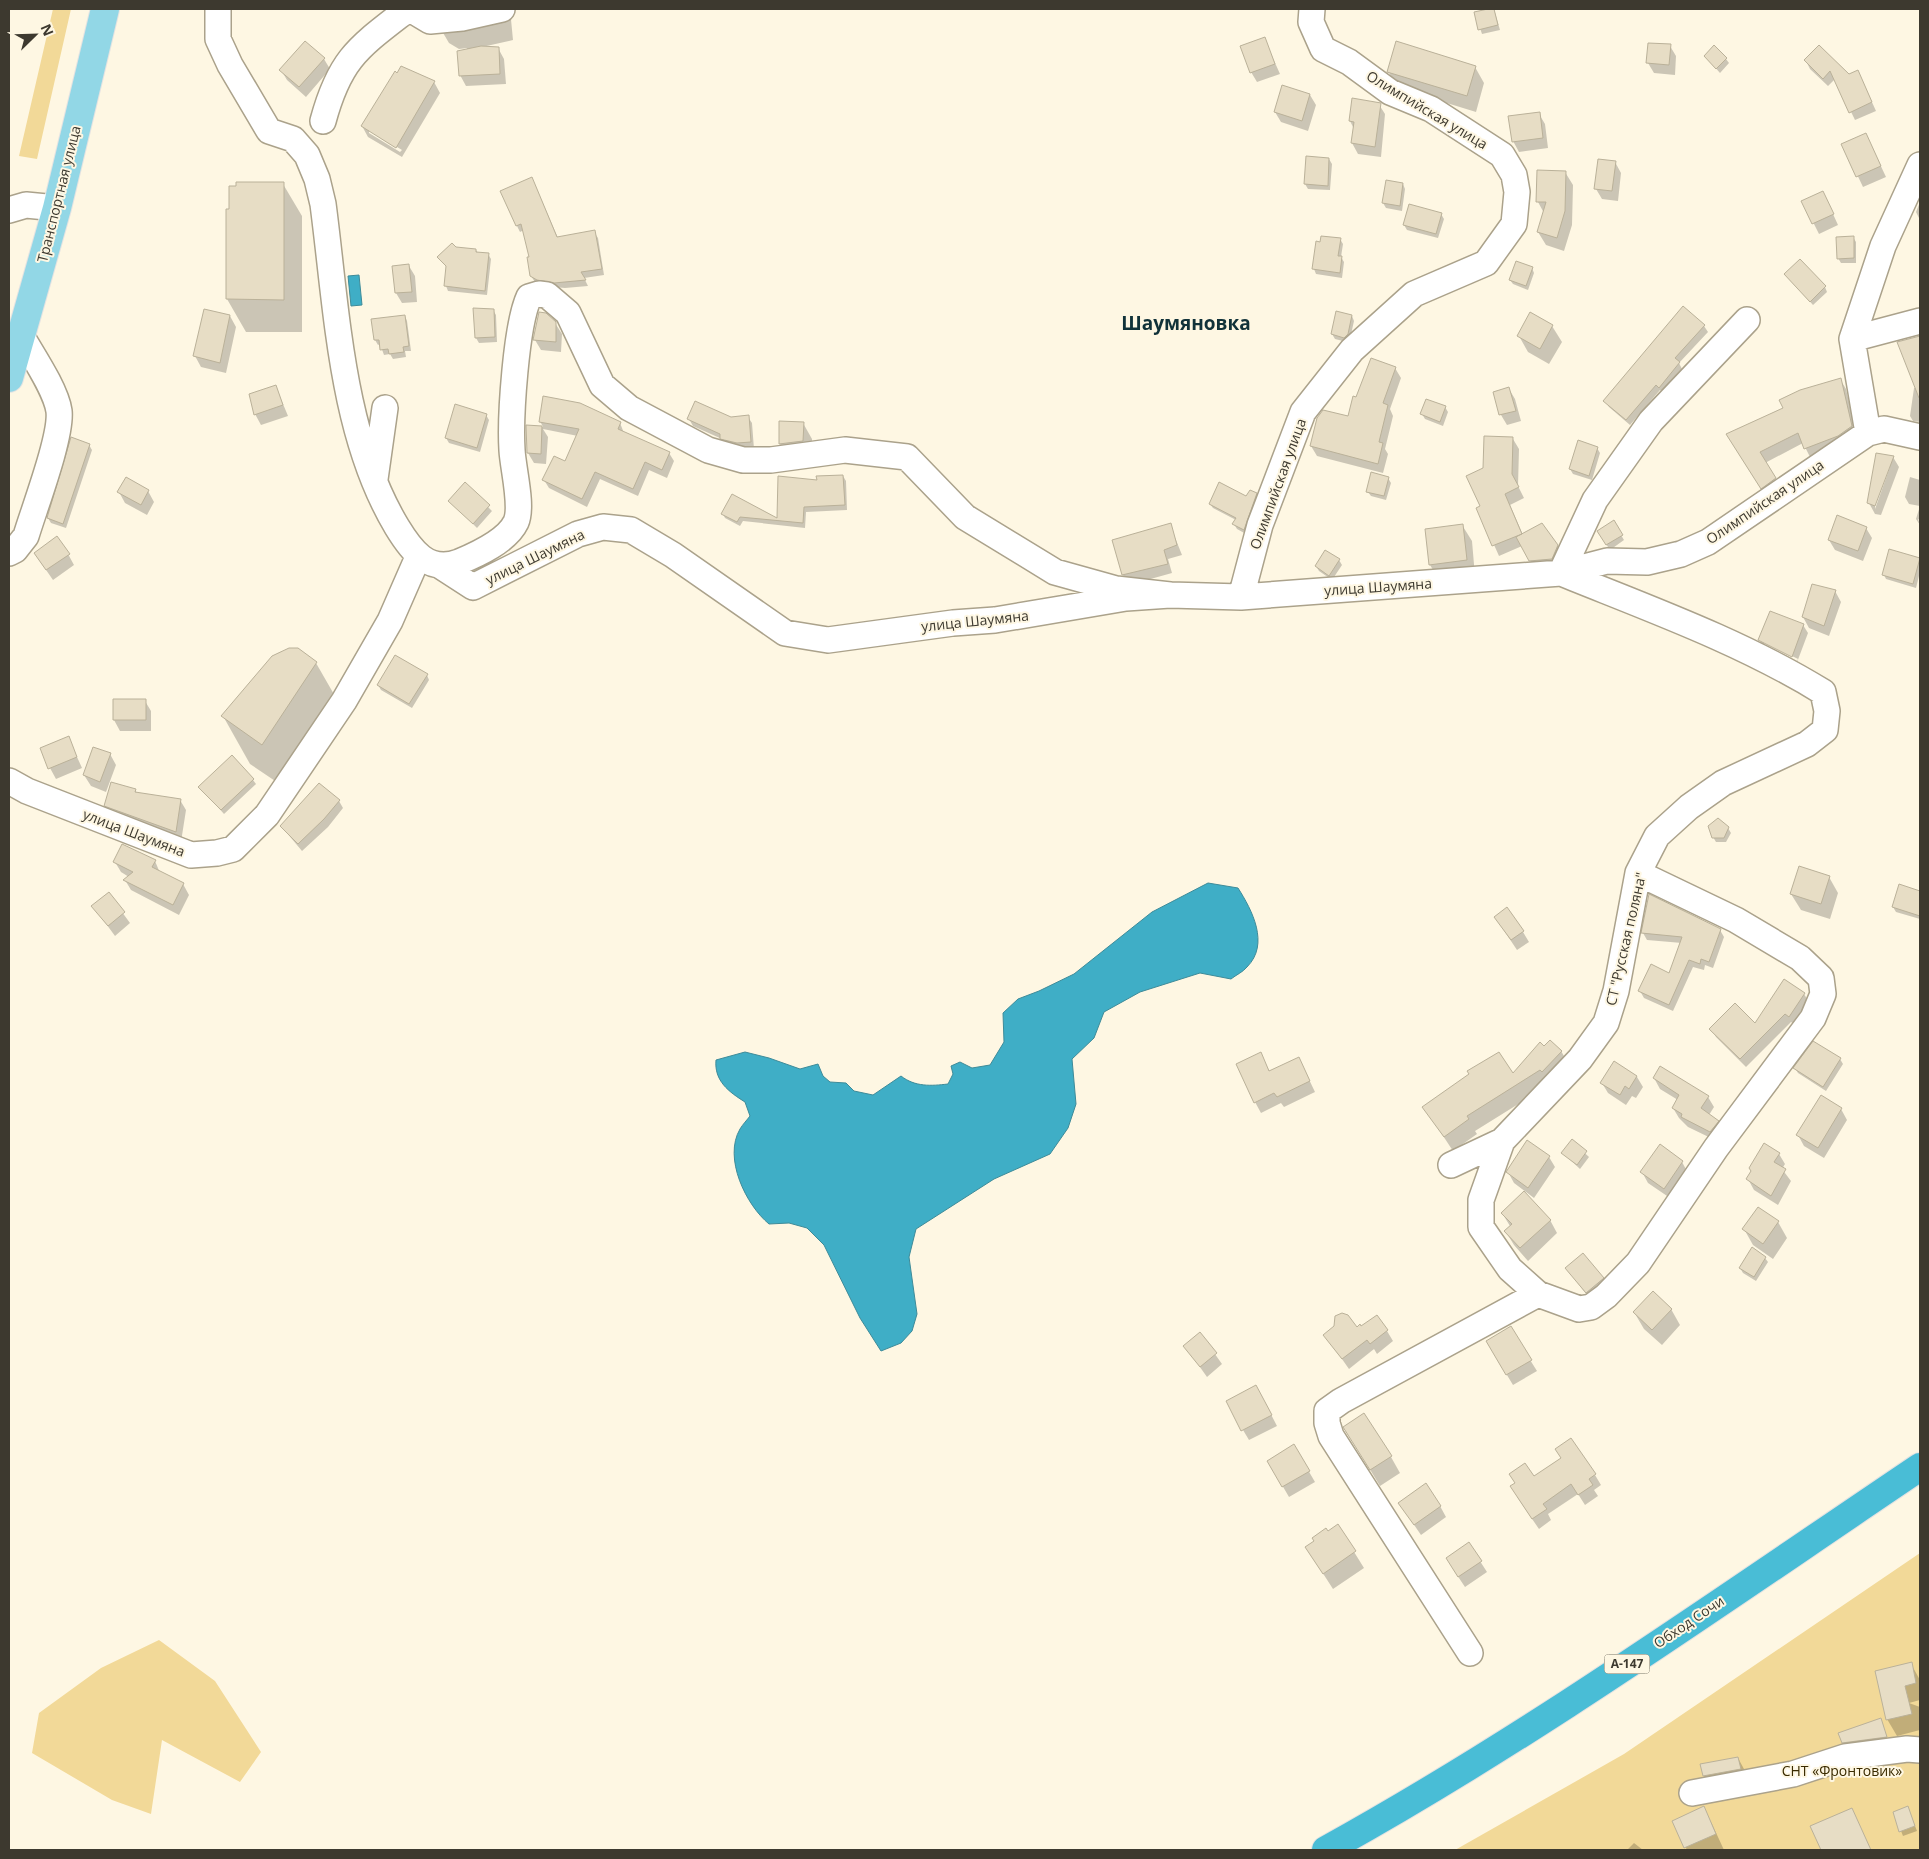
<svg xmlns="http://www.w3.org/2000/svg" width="1929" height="1859" font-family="'Open Sans',sans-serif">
<rect width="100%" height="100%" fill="#fef7e3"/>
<path fill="#f2d998" d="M53,9H71L37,159L19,156Z
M1920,1553V1850H1455L1624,1754Z
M159,1640L215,1681L261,1752L240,1782L162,1740L151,1814L112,1800L32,1753L39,1713L101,1668Z"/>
<path fill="#3faec6" stroke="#3e8b99" d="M359,275L362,305L351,306L348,276Z
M1208,883L1238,888C1252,910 1270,944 1247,967C1243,972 1236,975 1231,979L1200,973L1140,992L1104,1012L1094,1038L1072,1059L1076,1104L1068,1128L1050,1154L994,1179L916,1229L909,1257L917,1314L912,1331L901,1343L881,1351L860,1318L824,1245L807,1228L789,1223L769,1224C746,1205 723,1158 740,1129C743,1124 747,1120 750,1116L745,1102C729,1092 714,1081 716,1060L745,1052L769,1058L800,1069L818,1064L823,1076L830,1082L846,1083L854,1091L873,1095L901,1076C915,1087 931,1086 948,1084L953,1074L951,1066L960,1062L972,1068L990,1065L1004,1042L1003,1013L1018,999L1039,991L1074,974L1152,912Z"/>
<path fill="#0003" fill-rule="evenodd" d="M429,9H510L513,40L482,47L498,48L504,59L506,84L466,86L460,75L467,48L459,49L449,43Z
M1494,9L1500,30L1482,34L1475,13Z
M1264,38L1280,74L1257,82L1251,72Z
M1670,46L1676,56L1675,75L1654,73L1648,63Z
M1705,56L1726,59L1729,63L1720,73Z
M324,59L330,69L306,97L287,80L281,70Z
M1806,61L1862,80L1876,111L1855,120L1835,79L1828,86L1810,69Z
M402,67L434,82L440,93L402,157L368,137L362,126ZM369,130L402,150L400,152L369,133Z
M1475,67L1484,83L1476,112L1398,88L1388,71Z
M1310,95L1316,105L1308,131L1281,122L1275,112Z
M1378,103L1385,114L1381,157L1358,154L1352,143L1354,129L1350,121Z
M1539,114L1545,124L1548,148L1519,152L1513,141Z
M1843,145H1871L1886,177L1863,187Z
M1329,159L1332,164L1330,190L1308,189L1305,184Z
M1615,162L1621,173L1618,201L1602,199L1596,189Z
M1565,172L1573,185L1572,225L1564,251L1546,245L1538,232L1544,213L1538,202Z
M283,184L302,216V332H246L227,299V210Z
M1403,184L1405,189L1402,211L1386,208L1383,203Z
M535,185L558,238L594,232L598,238L604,275L584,278L588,286L565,288L541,286L535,282L531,276L530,259L524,230L520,232L517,226L502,191Z
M1803,202L1828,203L1838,225L1819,234Z
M1920,202V220L1916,212Z
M1441,214L1444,219L1438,238L1407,230L1404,225Z
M1853,237L1856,242V263H1841L1838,258Z
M1340,239L1343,244L1341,257L1344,262L1342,278L1316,274L1314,269Z
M455,248L476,250L478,253L488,254L491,259L487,295L448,291L446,286L447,268L439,257Z
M409,266L415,276L417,302L402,303L396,293Z
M1532,268L1534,273L1528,290L1513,284L1510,280Z
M1785,274L1825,287L1827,292L1813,305Z
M475,309L493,310L496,315L497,342L479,343L476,338Z
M230,316L236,327L226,373L201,367L195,356Z
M405,316L407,321L411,351H405L406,357L393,359L390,354L384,355L380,344L378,345L375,340Z
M1352,316L1354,321L1350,339L1347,342L1335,339L1332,334Z
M555,323L562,334L561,352L541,350L535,340Z
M1552,326L1562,342L1549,364L1528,352L1519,336Z
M1704,326L1708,332L1679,363L1682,369L1663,393L1660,390L1630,425L1609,407L1605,401Z
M1395,368L1401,378L1390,409L1393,416L1385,449L1388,454L1383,473L1317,456L1311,446L1349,417L1357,398Z
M1840,379L1846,389L1857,437L1811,459L1803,443L1765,463L1781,489L1767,498L1733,444L1785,409Z
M276,387L288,416L261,425L255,414Z
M1914,388H1920V422L1913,421L1910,416Z
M1509,389L1515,399L1521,421L1507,425L1501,415L1494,393Z
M1445,407L1448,412L1443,426L1425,419L1422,414Z
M486,415L489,420L480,452L449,443L446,438Z
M748,417L752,423L754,449L726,445L722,439L693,426L689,419Z
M540,421L620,423L624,433L669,453L674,461L667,478L649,470L638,496L600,479L587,507L549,488L544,480L565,463L578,436L543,429L548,437L546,464L534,463L528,453L527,426L543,427Z
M780,423H803L812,439V457L789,460L780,444Z
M1513,439L1519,449L1518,486L1524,498L1510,505L1523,535L1557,545L1564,556L1536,571L1522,546L1499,556L1478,509L1482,507Z
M89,445L92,450L66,528L51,523L48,518Z
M1597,448L1600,453L1592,480L1573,474L1570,469Z
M1893,457L1899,467L1881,515L1875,514L1869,503ZM1888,466L1890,467L1875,509V502Z
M843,476L846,481L847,510L806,512L805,528L743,521L740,526L725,518L723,514L778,520L818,481Z
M1910,477L1920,480V520L1918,519L1920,525L1916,519L1920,506L1909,504L1905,497Z
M1388,478L1391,483L1386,500L1371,496L1368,492Z
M465,484L492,511L477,528L450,501Z
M148,491L154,502L147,515L125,503L119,492Z
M1256,494L1259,499L1246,534L1237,529L1234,524L1236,520L1213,508L1210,504L1247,498Z
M1613,522L1624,540L1610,550L1598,532Z
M1170,525L1182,555L1168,559L1172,573L1129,585L1123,575L1114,541Z
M1462,525L1472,541L1475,576L1440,581L1430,565L1426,530Z
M1866,528L1872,538L1863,561L1835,550L1829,540Z
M1890,551L1920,559V572L1916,588L1886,579L1884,575Z
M35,554H68L74,565L53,580Z
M1339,560L1342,565L1332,580L1319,571L1316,566Z
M1835,591L1841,602L1829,636L1809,628L1803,617Z
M1803,625L1808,633L1796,665L1764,649L1760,640ZM1764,642L1798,659L1797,661L1764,645Z
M298,650L316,663L343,710L290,791L250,764L223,716L273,657L280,652Z
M427,675L429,680L412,708L381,690L378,685Z
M114,700L145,701L151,711V731H120L114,720Z
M68,737L82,768L56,779L50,768Z
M110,754L116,765L106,792L91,786L84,775Z
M253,780L256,784L224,814L200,787Z
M135,790L137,793L180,800L186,810L181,842L111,816L105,805Z
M339,801L343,808L328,827L302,851L281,826Z
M1728,828L1731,833L1726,842H1716L1713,837Z
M155,861L160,873L183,884L189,895L179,915L131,890L125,880L129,877L121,872L115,862Z
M1829,877L1838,893L1830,919L1801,910L1791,894Z
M1900,886L1920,892V919L1896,912L1893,907Z
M108,893L130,923L115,936L93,906Z
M1495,917L1523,932L1529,942L1517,950Z
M1720,930L1724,937L1713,968L1705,965L1704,970L1693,967L1673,1011L1644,998L1640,991L1670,974L1682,943L1647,940L1643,933Z
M1804,994L1809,1002L1794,1024L1791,1022L1746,1067L1716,1037L1711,1029L1756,1025Z
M1544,1047L1561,1051L1570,1066L1549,1085L1475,1131L1477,1134L1453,1151L1424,1107L1512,1075Z
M1260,1054L1270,1072L1304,1069L1315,1092L1284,1107L1281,1103L1261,1113L1255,1102Z
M1840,1059L1843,1064L1826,1091L1798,1073L1795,1068Z
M1615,1063L1637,1077L1643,1087L1636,1098L1632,1096L1626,1105L1608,1093L1602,1083Z
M1654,1078L1708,1097L1714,1107L1709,1115L1718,1121L1724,1132L1717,1141L1688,1127L1679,1118L1673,1108L1678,1100L1660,1089Z
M1841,1109L1847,1120L1824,1158L1804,1146L1798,1135Z
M1572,1141L1589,1157L1580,1169L1563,1153Z
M1779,1154L1785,1164L1782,1169L1791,1181L1778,1205L1754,1190L1748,1179L1753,1172Z
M1549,1157L1555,1167L1534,1198L1514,1183L1508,1172Z
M1682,1162L1688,1173L1670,1198L1648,1183L1642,1172Z
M1502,1213L1550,1220L1557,1233L1528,1261L1514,1245L1506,1232L1510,1226Z
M1778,1222L1787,1238L1773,1259L1753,1245L1744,1229Z
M1765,1258L1768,1262L1756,1281L1743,1273L1740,1268Z
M1567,1269L1603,1278L1609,1289L1593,1303Z
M1671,1309L1680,1325L1662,1345L1644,1329L1634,1312Z
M1357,1328L1387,1331L1393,1341L1377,1354L1374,1349L1349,1369L1325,1335Z
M1510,1328L1537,1371L1513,1385L1487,1342Z
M1200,1333L1222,1364L1207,1377L1185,1346Z
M1262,1397L1277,1426L1249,1440L1243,1430Z
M1354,1443L1391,1457L1400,1473L1380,1486Z
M1294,1446L1315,1482L1289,1497L1268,1461Z
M1595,1475L1601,1485L1594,1490L1598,1496L1585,1505L1578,1494L1548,1514L1551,1520L1539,1529L1517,1497L1534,1478Z
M1440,1506L1446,1517L1421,1535L1406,1513Z
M1338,1526L1364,1568L1333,1589L1306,1547Z
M1469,1544L1487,1572L1465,1587L1453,1569Z
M1911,1664L1920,1680V1700L1909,1703L1920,1707V1730L1897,1736L1887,1719Z
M1883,1725L1888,1742L1846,1747L1843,1742Z
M1738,1758L1744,1769L1746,1780L1710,1786L1704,1776L1702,1765Z
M1703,1808L1712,1824L1724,1850H1687L1673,1822Z
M1908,1808L1917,1831L1903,1836L1901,1831Z
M1634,1843L1643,1850H1627Z"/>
<path fill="#e7ddc5" stroke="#bab199" d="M1488,9H1494L1498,25L1478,30L1474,12Z
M1265,37L1275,64L1250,73L1240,46Z
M305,41L325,58L299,87L279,70Z
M1396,41L1476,66L1467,96L1387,72Z
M1648,43L1671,44L1669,65L1646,63Z
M1714,45L1727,58L1716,69L1704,56Z
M1819,45L1849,74L1858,70L1872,102L1849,113L1830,71L1823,79L1804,60Z
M481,46L499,47L500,74L459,76L457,51Z
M401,66L435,81L396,148L361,126L395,71L397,73Z
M1282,85L1310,94L1302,121L1274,112Z
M1352,98L1381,103L1375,147L1351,143L1354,122L1349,121Z
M1540,112L1543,138L1512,142L1508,116Z
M1866,133L1881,166L1856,177L1841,144Z
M1306,156L1329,158L1328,186L1304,184Z
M1598,159L1616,161L1612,191L1594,189Z
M1537,170L1566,171L1565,211L1557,238L1537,232L1546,202H1536Z
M532,177L557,237L595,230L602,269L581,272L586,280L554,283L537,280L530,276L527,257H529L521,224L516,226L500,191Z
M1386,180L1403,183L1400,206L1382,203Z
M236,182H284V300L226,299V209H229V186H236Z
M1823,191L1834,214L1812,224L1801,201Z
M1409,204L1442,213L1436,234L1403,225Z
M1321,236L1341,238L1338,256H1342L1340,273L1312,269L1316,241L1320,242Z
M1854,236V258L1837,259L1836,237Z
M452,243L456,247L476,249V252L489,253L485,291L444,286L446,266L437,257Z
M1800,259L1826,286L1810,302L1784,274Z
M1516,261L1533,267L1526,286L1509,280Z
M409,264L412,292L395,293L392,266Z
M1683,306L1705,325L1675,358L1680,362L1659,388L1656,385L1626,420L1603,401Z
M473,308L494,309L495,337L475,338Z
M204,309L230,315L220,363L193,356Z
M1336,311L1352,315L1348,334L1344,338L1331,334Z
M539,312L546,313L556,322V342L533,340Z
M1530,312L1553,325L1540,349L1517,336Z
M405,315L409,346L403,347L404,352L389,354L388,349L380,350L379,340H374L371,319Z
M1920,336V398H1919L1897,342Z
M1371,358L1396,367L1383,403L1388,405L1379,442L1383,443L1378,464L1310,446L1317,418L1323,410L1348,416L1353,396L1356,397Z
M1841,378L1852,426L1838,436L1804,449L1798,433L1760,452L1776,478L1761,489L1726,434L1783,408L1779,400L1800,390Z
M276,385L283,405L254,415L249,394Z
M1509,387L1516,411L1499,415L1493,392Z
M543,396L580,403L621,422L618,429L670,452L662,470L645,462L633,489L595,472L582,499L542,480L554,456L565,461L579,429L539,422Z
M1426,399L1446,406L1440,422L1420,414Z
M695,401L731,417L749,415L751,442L737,443L720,439V434L687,419Z
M455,404L487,414L477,448L445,438Z
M779,421L804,422L803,441L779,444Z
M526,425L542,426L541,454L527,453Z
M1484,436L1513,437L1512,474L1519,487L1505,494L1522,534L1492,546L1476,508L1480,506L1466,476L1483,468Z
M71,437L90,444L63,524L47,518Z
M1578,440L1598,447L1589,476L1569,469Z
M1876,453L1894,456L1875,506L1867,503Z
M1371,472L1389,477L1384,496L1366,492Z
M843,475L845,505L804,507L803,523L740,517L737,522L721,514L732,494L777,518L778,476L817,480L816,476Z
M126,477L149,490L141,505L117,492Z
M465,482L490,505L473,524L448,501Z
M1219,482L1246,496L1250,490L1257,493L1244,530L1232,524L1236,518L1209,504Z
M1837,515L1867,527L1858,551L1828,540Z
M1614,520L1623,535L1606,545L1597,531Z
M1171,523L1177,545L1164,550L1168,564L1122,575L1112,540Z
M1542,523L1558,545L1552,559L1529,561L1516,537Z
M1463,524L1467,560L1429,565L1425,529Z
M57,536L70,554L46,570L34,553Z
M1889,549L1920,558L1913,584L1882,575Z
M1325,550L1340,559L1329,576L1315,566Z
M1812,584L1836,590L1824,626L1802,617Z
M1770,611L1804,624L1792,657L1758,640Z
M289,648H298L317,662L262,745L221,716L272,656Z
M395,655L428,674L409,704L377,685Z
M113,699H146V720H113Z
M69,736L77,757L48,769L40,748Z
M93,747L111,753L100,782L83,775Z
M232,755L254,779L221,810L198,787Z
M111,782L136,789L135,792L181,799L176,832L104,806Z
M319,783L340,800L324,819L298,844L280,826Z
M1718,818L1729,827L1724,838H1712L1708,826Z
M122,844L156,860L152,867L184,883L173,905L123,880L133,872L113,862Z
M1799,866L1830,876L1821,904L1790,894Z
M1899,884L1920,891V916L1892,907Z
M109,892L125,912L108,926L91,906Z
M1649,894L1721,929L1709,962L1701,959L1700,964L1689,960L1669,1005L1638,991L1651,964L1669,973L1682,937L1641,933Z
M1507,907L1524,931L1511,940L1494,917Z
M1784,979L1805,993L1789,1017L1785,1014L1740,1059L1709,1029L1735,1003L1755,1023Z
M1550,1040L1562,1051L1542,1072L1540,1070L1467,1116L1469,1119L1444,1137L1422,1107L1469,1074L1467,1071L1499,1052L1513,1073L1540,1042L1544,1046Z
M1813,1041L1841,1058L1823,1087L1793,1068Z
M1261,1052L1269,1071L1299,1057L1310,1081L1277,1097L1274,1093L1254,1103L1236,1064Z
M1614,1061L1637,1076L1629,1089L1625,1086L1620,1095L1600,1083Z
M1660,1066L1709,1096L1701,1108L1719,1121L1710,1132L1681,1117L1682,1114L1672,1108L1679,1095L1653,1078Z
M1821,1095L1842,1108L1818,1148L1796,1135Z
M1572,1139L1587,1151L1577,1165L1561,1153Z
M1527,1140L1550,1156L1528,1188L1506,1172Z
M1764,1143L1780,1153L1774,1162L1786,1169L1771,1196L1746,1179L1751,1171L1749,1168Z
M1660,1144L1683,1161L1664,1189L1640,1172Z
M1524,1191L1551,1220L1520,1248L1504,1231L1512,1224L1501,1213Z
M1758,1207L1779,1221L1763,1244L1742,1229Z
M1752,1247L1766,1257L1754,1277L1739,1268Z
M1583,1253L1604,1278L1586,1293L1565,1268Z
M1653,1291L1672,1309L1652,1330L1633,1312Z
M1342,1313L1348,1315L1357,1327L1360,1324L1361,1326L1377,1315L1388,1330L1370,1344L1367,1340L1342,1359L1323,1335L1334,1326L1335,1316Z
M1511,1326L1532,1360L1506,1375L1486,1341Z
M1200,1332L1217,1353L1200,1367L1183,1346Z
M1256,1385L1272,1415L1241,1431L1226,1401Z
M1364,1413L1392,1456L1370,1470L1343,1427Z
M1571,1438L1596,1474L1589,1479L1593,1485L1578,1495L1571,1484L1543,1504L1547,1509L1532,1519L1510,1486L1515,1483L1509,1474L1525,1463L1534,1476L1561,1458L1555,1449Z
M1294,1444L1310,1471L1282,1487L1267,1461Z
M1426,1483L1441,1506L1414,1525L1398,1503Z
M1338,1524L1356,1551L1323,1574L1305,1547L1314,1541L1312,1538L1326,1528L1328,1531Z
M1469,1542L1482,1561L1458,1577L1446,1558Z
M1912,1662L1916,1683L1905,1686L1912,1714L1886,1720L1875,1671Z
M1881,1718L1887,1737L1842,1743L1838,1733Z
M1738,1757L1741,1769L1703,1776L1700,1764Z
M1704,1806L1716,1834L1684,1848L1672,1821Z
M1908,1806L1915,1826L1899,1832L1893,1812Z
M1852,1808L1871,1850H1821L1810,1826Z"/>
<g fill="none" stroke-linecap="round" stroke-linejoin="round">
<g stroke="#aba28b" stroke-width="28">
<path id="minor" d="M218,9V39L230,65L269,131L293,139L307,155L317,179L323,204C337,310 341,434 397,527C411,550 428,574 459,562C478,554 507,541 516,522C523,506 513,469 512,450C510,417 516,325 529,297L539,294L547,295L568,313L602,385L629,408L708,450L743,460H771L845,450L907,457L965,517L1055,572L1116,589L1170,595
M410,9L430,21L462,18L502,9
M323,121C340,58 359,47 408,9
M9,210L26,205L57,208
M1852,339L1920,321
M1868,433L1852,339L1883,246L1920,165
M375,479L385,408
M9,553L15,550L26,536C34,509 62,436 59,411C56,390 33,356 22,337
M439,565L473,587L578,534L603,527L631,530L673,555L785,633L828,640L953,623L995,620L1126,598L1170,595L1241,597L1561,573L1607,561L1647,562L1681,554L1708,542L1868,433L1884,429L1920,437
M1561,573C1650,609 1742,642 1823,692L1827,711L1825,730L1807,744L1723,783L1689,807L1657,836L1638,873L1616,991L1606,1023L1580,1059L1502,1141L1481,1200V1227L1510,1269L1538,1294L1579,1309L1591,1307L1606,1296L1638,1263L1716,1148L1813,1018L1823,994L1821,978L1800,958L1736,920L1638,873
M1561,573L1595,500L1651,421L1747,320
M1241,597L1260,525L1303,412L1352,350L1414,294L1486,263L1514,224L1517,192L1514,175L1502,155L1431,109L1390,92L1349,62L1323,49L1311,22L1312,9
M9,781L27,791L191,855L217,853L233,849L267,815L344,701L390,621L418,557
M1451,1165L1502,1141
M1470,1653L1331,1436L1327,1423V1411L1341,1401L1538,1294
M1692,1793L1793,1774L1845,1757L1907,1749L1920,1750"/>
</g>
<g stroke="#e4e3e2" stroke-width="30">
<path id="major" d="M9,378L57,208L105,9"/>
</g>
<g stroke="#e4e3e2" stroke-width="30">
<path id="highway" d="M1326,1850C1532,1736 1725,1598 1920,1467"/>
</g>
<use href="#minor" stroke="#fff" stroke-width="25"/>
<use href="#major" stroke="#92d7e6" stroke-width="28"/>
<use href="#highway" stroke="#49bdd6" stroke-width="28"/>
</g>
<g text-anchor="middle" stroke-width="4" stroke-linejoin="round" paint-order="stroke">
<rect fill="#fef7e3" stroke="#777265" stroke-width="1" x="1604.5" y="1654.5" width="45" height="19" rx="4"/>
<g font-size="12" font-weight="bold" fill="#3d392f">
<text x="1627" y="1668">А-147</text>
</g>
<g font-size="14" fill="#3d392f" stroke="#fef7e3">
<text transform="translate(1427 110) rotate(31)" y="5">Олимпийская улица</text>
<text transform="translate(59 194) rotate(-76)" y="5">Транспортная улица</text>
<text transform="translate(1278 484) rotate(-70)" y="5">Олимпийская улица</text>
<text transform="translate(1765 502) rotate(-34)" y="5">Олимпийская улица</text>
<text transform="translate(535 557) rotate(-26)" y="5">улица Шаумяна</text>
<text transform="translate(1378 587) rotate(-4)" y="5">улица Шаумяна</text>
<text transform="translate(975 621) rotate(-6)" y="5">улица Шаумяна</text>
<text transform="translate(134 833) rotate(21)" y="5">улица Шаумяна</text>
<text transform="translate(1626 939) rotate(-77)" y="5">СТ "Русская поляна"</text>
<text transform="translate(1689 1622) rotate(-34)" y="5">Обход Сочи</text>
</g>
<g font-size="14" fill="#3a2b00" stroke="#fef7e3">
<text x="1842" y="1776">СНТ «Фронтовик»</text>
</g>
<g font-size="19" font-weight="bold" fill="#113239" stroke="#fef7e3">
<text x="1186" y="330">Шаумяновка</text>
</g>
</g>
<rect width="1929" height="1859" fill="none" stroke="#3d392f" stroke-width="20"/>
<g transform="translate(35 35) rotate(67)" stroke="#fef7e3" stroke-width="4" paint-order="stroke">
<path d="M0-4L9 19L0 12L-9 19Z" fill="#3d392f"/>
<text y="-8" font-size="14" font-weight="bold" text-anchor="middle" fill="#3d392f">N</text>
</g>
</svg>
